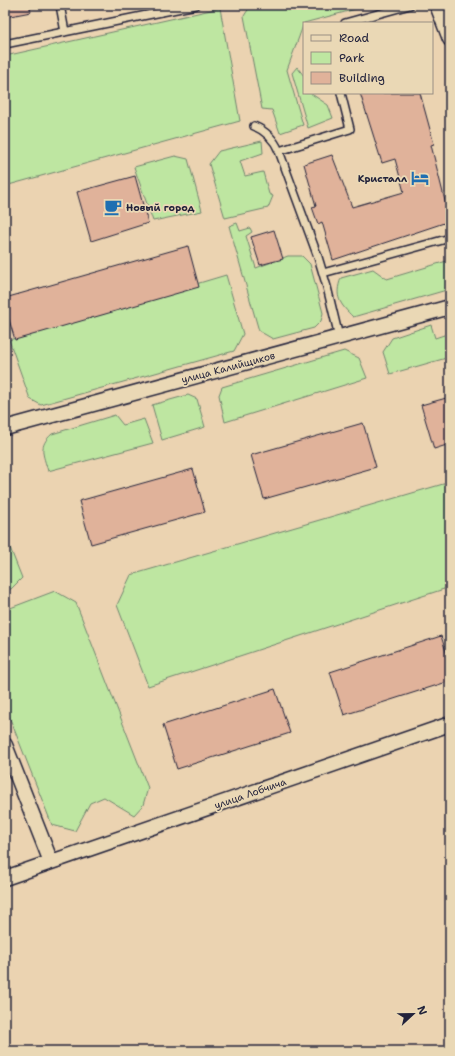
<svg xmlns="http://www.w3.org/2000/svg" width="455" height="1056" font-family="'Shantell Sans',sans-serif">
<rect width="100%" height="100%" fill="#ebd3b1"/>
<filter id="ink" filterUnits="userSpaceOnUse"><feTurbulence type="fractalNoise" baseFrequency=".025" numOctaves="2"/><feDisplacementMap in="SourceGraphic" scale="8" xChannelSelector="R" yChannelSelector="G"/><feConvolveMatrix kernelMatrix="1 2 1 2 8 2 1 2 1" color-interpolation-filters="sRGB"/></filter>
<g filter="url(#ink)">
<path fill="#bee6a1" stroke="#70846e" d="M251,5H371L304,23L287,70L303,125L280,133L272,110L262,109L244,16Z
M220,8L240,121L5,186V56Z
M297,67L304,76V93H310L328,105L333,118L308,128L292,73Z
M262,141L263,153L240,161L245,176L263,172L269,194L273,196L268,208L225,218L209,164L219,151Z
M175,156L188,159L202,211L153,221L134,167Z
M237,223L240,231L250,228L252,232L246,236L256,268L288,256H302L310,264L323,313L321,321L314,328L273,339L259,331L229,226Z
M450,260V289L353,317C340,304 334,297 341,278L373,269L387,279Z
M226,275L243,334L234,351L41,405L30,399L9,340Z
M431,325L435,338L450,333V357L390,374L383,352L392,338Z
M344,351L359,358L367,378L225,422L219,395L222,387Z
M188,395L197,399L205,427L162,440L152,405Z
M115,415L123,425L144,419L153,443L48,471C43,454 38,446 52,434Z
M450,482V587L148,686L117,605L131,575Z
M5,535L22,578L11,589L5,590Z
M55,591L76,603L148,788L143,805L134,815L104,797L90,803L75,831L52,825L5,706V610Z"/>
<path fill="#e0b29a" stroke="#22223b" d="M5,5H29L31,12L5,17Z
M360,93H420L434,144L431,145L450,221L333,260L322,222L318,224L312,207L316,206L304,164L332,155L352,207L404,192L395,159L382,163Z
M135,176L148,223L91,241L77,192Z
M274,230L283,259L260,265L251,237Z
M188,246L199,287L15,340L5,306V298Z
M450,397V444L434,449L421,405Z
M363,423L376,467L264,499L251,455Z
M193,469L205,512L91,544L79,501Z
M441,636L450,664V681L344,715L330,672Z
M275,689L290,733L177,769L163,725Z"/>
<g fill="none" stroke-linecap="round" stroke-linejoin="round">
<g stroke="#22223b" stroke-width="10">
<path id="service" d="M60,5L65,32
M345,23L410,5
M5,44L196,5
M254,126C266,131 274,139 279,151L318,257L327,287L339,337
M279,151L350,129L341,93
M323,273L450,238"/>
</g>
<g stroke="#22223b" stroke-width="17">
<path id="minor" d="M437,5L450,39
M5,428L450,307
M5,745L51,862
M5,878L450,724"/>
</g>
<use href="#service" stroke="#ead8b5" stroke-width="7"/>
<use href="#minor" stroke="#ead8b5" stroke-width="14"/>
</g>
</g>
<defs>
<g id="hotel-bare" transform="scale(1.38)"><path d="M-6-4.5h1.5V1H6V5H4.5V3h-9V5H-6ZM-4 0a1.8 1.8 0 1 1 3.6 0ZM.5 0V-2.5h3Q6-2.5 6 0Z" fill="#1f6fb2" stroke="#ead8b5" stroke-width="2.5" paint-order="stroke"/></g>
<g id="cafe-bare" transform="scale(1.38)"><path d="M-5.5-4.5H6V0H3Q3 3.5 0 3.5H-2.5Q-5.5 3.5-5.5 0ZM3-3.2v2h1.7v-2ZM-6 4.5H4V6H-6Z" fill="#1f6fb2" stroke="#ead8b5" stroke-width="2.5" paint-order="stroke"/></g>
</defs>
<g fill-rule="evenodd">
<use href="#hotel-bare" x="420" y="178"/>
<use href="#cafe-bare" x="113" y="207"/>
</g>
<g text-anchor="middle" stroke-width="3.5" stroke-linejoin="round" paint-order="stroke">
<g font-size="10" font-weight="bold" fill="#22223b" stroke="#ead8b5" text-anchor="end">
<text x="407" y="182">Кристалл</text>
<text x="126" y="211" text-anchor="start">Новый город</text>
</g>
<g font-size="10" fill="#22223b" stroke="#ead8b5">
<text transform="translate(228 367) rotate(-15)" y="4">улица Калийщиков</text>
<text transform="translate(250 793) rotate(-19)" y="4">улица Лобчича</text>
</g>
</g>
<rect width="455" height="1056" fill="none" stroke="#ead8b5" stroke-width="20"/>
<rect x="10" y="10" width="435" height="1036" fill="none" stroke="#22223b" stroke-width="1.5" filter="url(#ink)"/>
<rect x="303" y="22" width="130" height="72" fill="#ead8b5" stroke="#9a8f84"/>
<rect x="311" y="35" width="20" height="6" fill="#ead8b5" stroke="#9a8f84"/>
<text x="339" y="42" font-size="12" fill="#22223b">Road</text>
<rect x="311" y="52" width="20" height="12" fill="#bee6a1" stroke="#9a8f84"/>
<text x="339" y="62" font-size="12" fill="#22223b">Park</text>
<rect x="311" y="72" width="20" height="12" fill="#e0b29a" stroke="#9a8f84"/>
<text x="339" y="82" font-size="12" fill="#22223b">Building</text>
<g transform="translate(413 1014) rotate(68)" stroke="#ead8b5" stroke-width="3" paint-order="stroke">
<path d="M0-3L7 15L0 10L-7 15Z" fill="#22223b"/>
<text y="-6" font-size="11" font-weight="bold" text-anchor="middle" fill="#22223b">N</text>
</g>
</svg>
